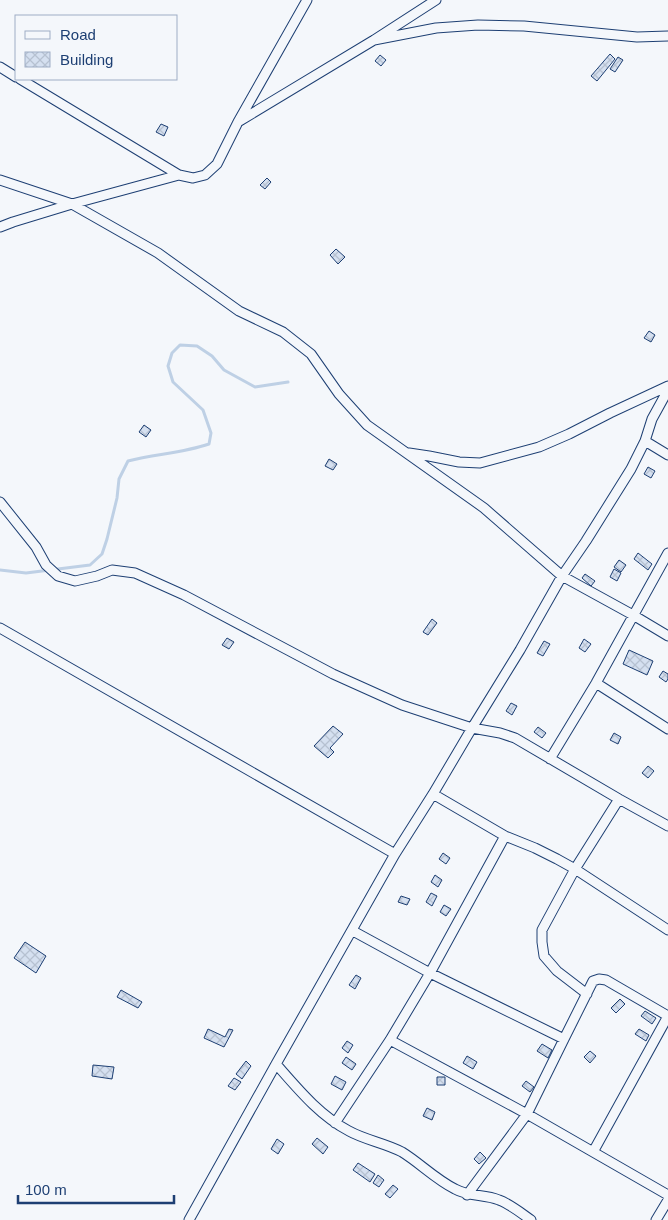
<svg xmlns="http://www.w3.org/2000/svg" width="668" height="1220" font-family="Arial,sans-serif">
<defs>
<pattern id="building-cross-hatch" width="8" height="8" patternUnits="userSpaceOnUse" patternTransform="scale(1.25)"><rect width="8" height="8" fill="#d5e0f0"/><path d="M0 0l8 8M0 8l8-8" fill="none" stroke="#b6c1d1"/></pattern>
</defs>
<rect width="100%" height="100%" fill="#f4f7fb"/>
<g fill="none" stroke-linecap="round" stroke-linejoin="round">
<path stroke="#bed0e5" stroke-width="3" d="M0,570L26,573L90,565L102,554L107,539L117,498L119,479L128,461C155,454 183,453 209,444L211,433L203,410L173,382L168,366L172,353L180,345L197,346L212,356L224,370L255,387L288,382"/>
</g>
<path fill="url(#building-cross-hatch)" stroke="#1d3f73" d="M610,54L615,59L597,81L591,76Z
M380,55L386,60L381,66L375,61Z
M618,57L623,60L615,72L610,69Z
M161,124L168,127L164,136L156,132Z
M267,178L271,182L265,189L260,185Z
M336,249L345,257L338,264L330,255Z
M649,331L655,335L651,342L644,338Z
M144,425L151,430L146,437L139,432Z
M329,459L337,464L333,470L325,466Z
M648,467L655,471L651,478L644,474Z
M638,553L652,564L648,570L634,559Z
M619,560L626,565L621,572L614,567Z
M614,569L621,573L617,581L610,577Z
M585,574L595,581L591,586L582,578Z
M432,619L437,623L428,635L423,632Z
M227,638L234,642L229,649L222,645Z
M584,639L591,644L585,652L579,648Z
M544,641L550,644L543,656L537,653Z
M629,650L653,661L647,675L623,664Z
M663,671L668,674V679L666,682L659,677Z
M511,703L517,706L512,715L506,711Z
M333,726L343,734L330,748L334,752L328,758L314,746Z
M538,727L546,733L542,738L534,732Z
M614,733L621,737L618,744L610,740Z
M648,766L654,771L648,778L642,773Z
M443,853L450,858L446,864L439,859Z
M435,875L442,880L438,887L431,882Z
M431,893L437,896L432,906L426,902Z
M401,896L410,899L407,905L398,902Z
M444,905L451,909L446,916L440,912Z
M25,942L46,956L36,973L14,958Z
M356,975L361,978L355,989L349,985Z
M121,990L142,1002L138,1008L117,997Z
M620,999L625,1004L616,1013L611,1008Z
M645,1011L656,1018L652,1024L641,1016Z
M208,1029L225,1037L229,1029L233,1030L224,1047L204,1038Z
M639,1029L649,1035L646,1041L635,1034Z
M347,1041L353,1045L348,1053L342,1048Z
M542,1044L552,1050L548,1058L537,1051Z
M590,1051L596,1056L590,1063L584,1057Z
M467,1056L477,1062L473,1069L463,1063Z
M346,1057L356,1064L352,1070L342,1063Z
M246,1061L251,1066L242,1079L236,1074Z
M93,1065L114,1067L112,1079L92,1076Z
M335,1076L346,1082L342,1090L331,1084Z
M437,1077H445V1085H437Z
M234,1078L241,1082L235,1090L228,1086Z
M526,1081L534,1087L530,1092L522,1086Z
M427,1108L435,1112L432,1120L423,1116Z
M317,1138L328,1147L323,1154L312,1144Z
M277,1139L284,1144L278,1154L271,1149Z
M480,1152L486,1158L479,1164L474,1159Z
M358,1163L375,1174L370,1182L353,1170Z
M378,1175L384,1180L379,1187L373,1183Z
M393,1185L398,1189L390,1198L385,1194Z"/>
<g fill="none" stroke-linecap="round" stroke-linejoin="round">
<g stroke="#1d3f73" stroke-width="11">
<path id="street" d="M374,40L436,28L478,25L524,26L637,37L668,36
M0,67L16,77
M20,79L179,175L193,178L205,175L217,164L238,122L307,0
M238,122L374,40L436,0
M0,180L72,204L158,253L239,311L283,332L311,354L339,394L367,425L484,508L562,576L633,615L668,636
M0,227L13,222L72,204L179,175
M645,441L668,455
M409,453L429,456L459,462L480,463L539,447L569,434L610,413L668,386
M0,502L36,547L46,565L58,576L75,581L97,576L112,570L135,573L184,595L333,674L402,705L472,728L520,650L562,576L586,541L631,469L645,441L652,419L668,390
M0,628L395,854
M596,683L668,729
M550,759L596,683L668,553
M433,794L505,836L535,848L557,859L575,869L668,930
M353,931L430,973L564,1039
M587,994L557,971L544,956L542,942V930L575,869L619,799
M390,1040L527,1114L668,1195
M276,1064C298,1089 319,1115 349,1131C365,1140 385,1143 402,1152C420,1163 435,1179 455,1189C469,1197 484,1194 499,1200C510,1204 521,1213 531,1220
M335,1123L390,1040L430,973L505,836
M593,1152L668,1016
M467,1195L527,1114L564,1039L593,981L599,979L606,980L668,1016
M189,1220L276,1064L395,854L433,794L472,728L500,733L515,738L619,799L668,826
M656,1220L668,1200"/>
</g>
<use href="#street" stroke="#f4f7fb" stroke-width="9"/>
</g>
<rect x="15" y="15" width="162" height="65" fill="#f4f7fb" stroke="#9eadc5"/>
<rect x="25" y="31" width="25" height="8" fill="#f4f7fb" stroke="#9eadc5"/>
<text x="60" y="40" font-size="15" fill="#1d3f73">Road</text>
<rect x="25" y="52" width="25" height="15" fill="url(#building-cross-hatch)" stroke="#9eadc5"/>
<text x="60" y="65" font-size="15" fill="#1d3f73">Building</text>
<path d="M18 1195v8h156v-8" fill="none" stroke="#1d3f73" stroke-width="2.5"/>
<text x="25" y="1195" font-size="15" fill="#1d3f73" stroke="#f4f7fb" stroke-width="4" paint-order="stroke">100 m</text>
</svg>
